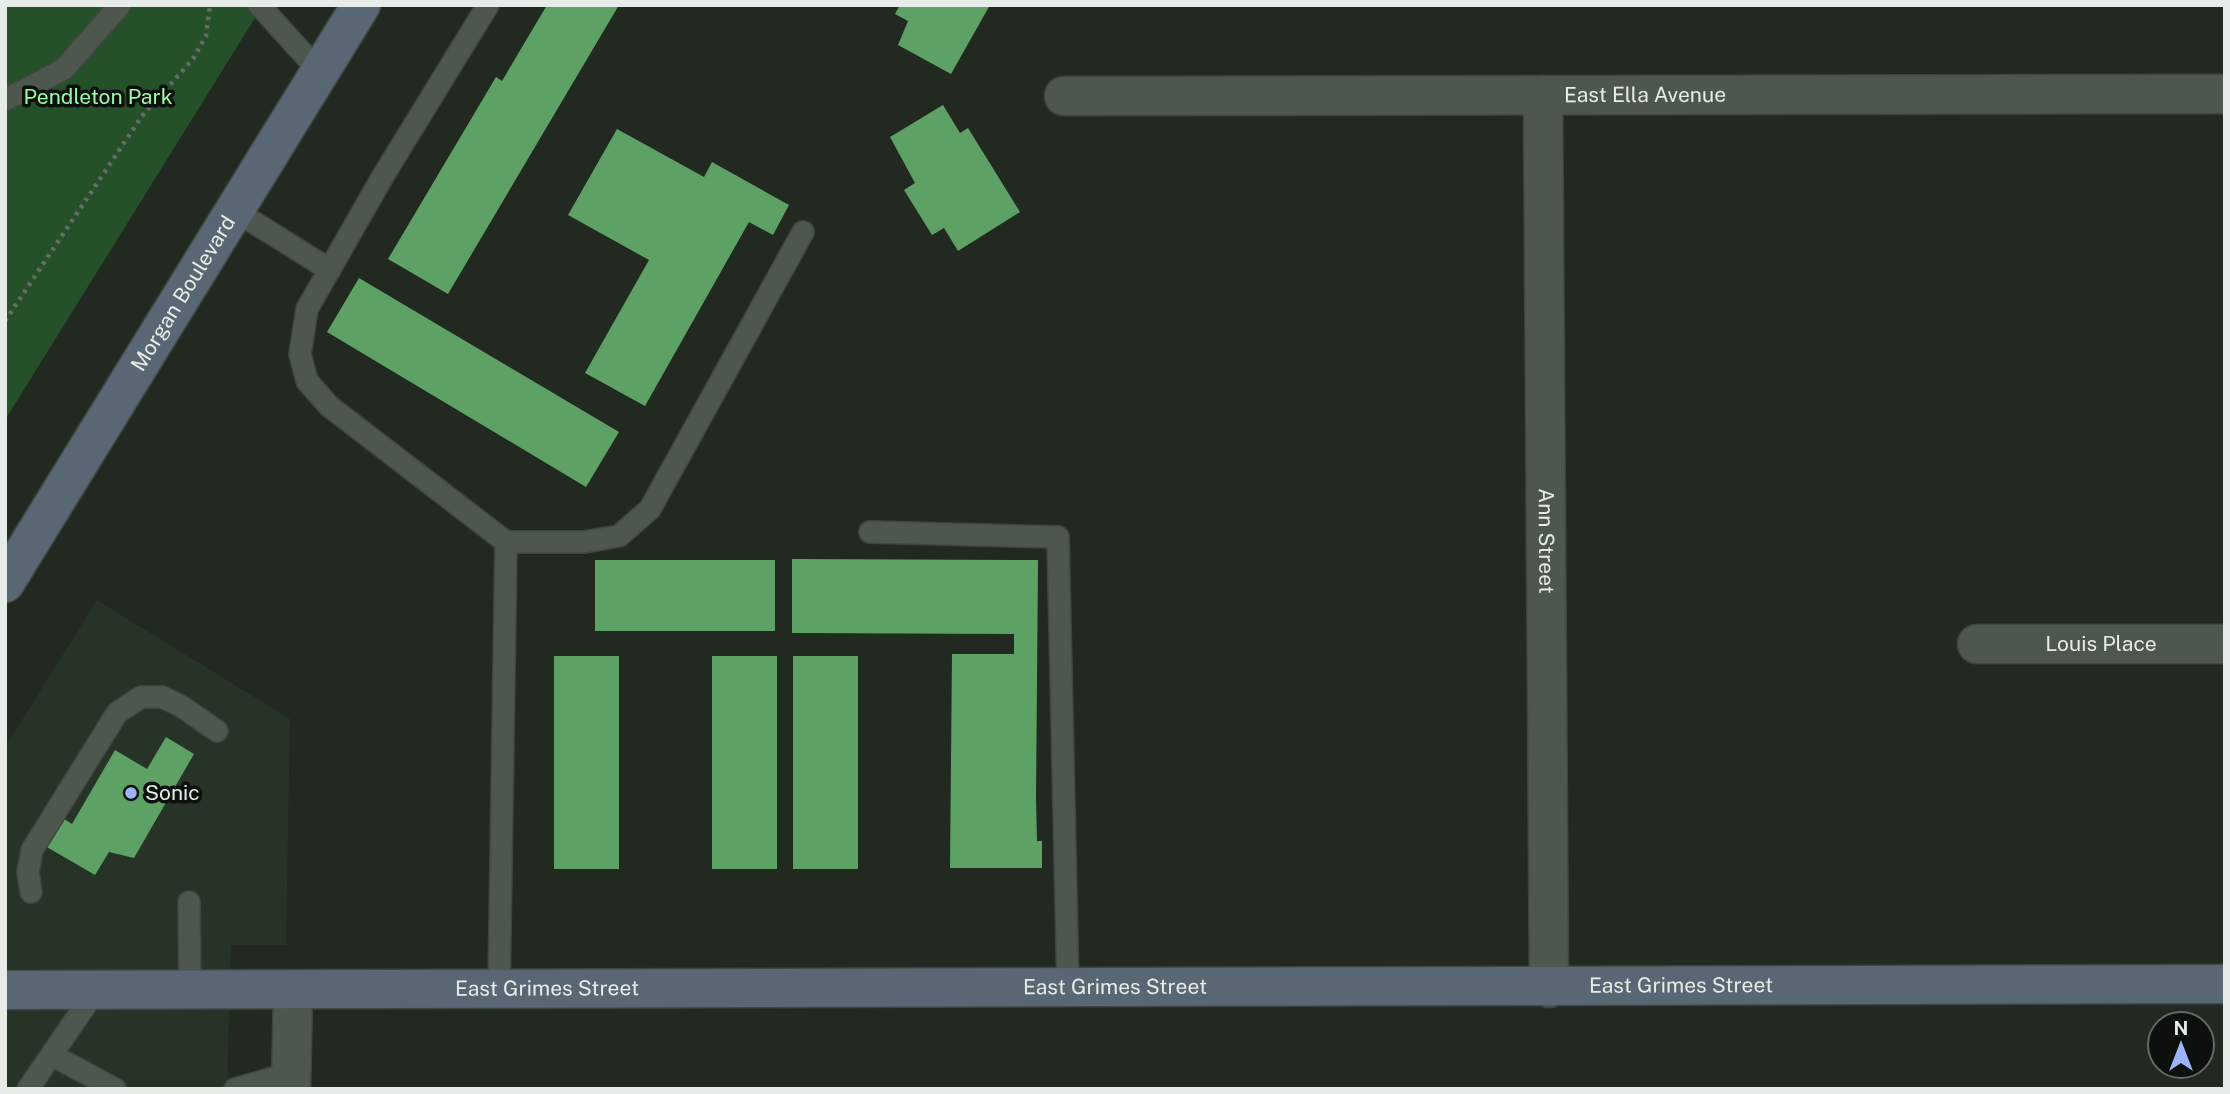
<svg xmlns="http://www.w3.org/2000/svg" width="2230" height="1094" font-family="'Public Sans',sans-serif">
<rect width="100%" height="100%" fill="#212921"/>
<path fill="#263326" d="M97,600L290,719L286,945H231L227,1089H5V747Z"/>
<path fill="#25512a" d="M5,5H263L5,420Z"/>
<path fill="#5da264" d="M547,5H619L448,294L388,259L496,77L502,81Z
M900,5H990L951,74L898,45L908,21L895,14Z
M943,105L960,133L968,128L1020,212L958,251L944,228L932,235L904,190L915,183L890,137Z
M617,129L704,177L712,162L789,205L773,235L749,222L645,406L585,373L649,260L568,215Z
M359,278L619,432L586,487L327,332Z
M792,559L1038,560L1036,798L1037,841H1042V868H950L952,654H1014V634L792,633Z
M595,560H775V631H595Z
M554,656H619V869H554Z
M712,656H777V869H712Z
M793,656H858V869H793Z
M166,737L194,754L134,858L109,852L95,875L45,846L61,817L72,824L115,750L147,769Z"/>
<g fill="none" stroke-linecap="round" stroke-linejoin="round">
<g stroke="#3f4640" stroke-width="24">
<path id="lane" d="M259,5L319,71
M488,5L383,176L307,309L300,354L307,381L329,406L506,542H584L619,536L650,509L803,232
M5,100L64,69L120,5
M234,210L330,270
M870,532L1058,537L1068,989
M31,892L28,872L32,850L117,713L141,697H162L181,706L217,731
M189,902L190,991
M499,991L506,542
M52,1055L115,1089
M28,1089L96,990
M235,1089L291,1073"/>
</g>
<g stroke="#3f4640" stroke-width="41">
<g id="street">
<path id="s1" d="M1543,95L1549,988"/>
<path id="s2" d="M1064,96L2225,94"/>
<path id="s3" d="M1977,644H2225"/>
<path d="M291,1089L293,992"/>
</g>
</g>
<g stroke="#3f4640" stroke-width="41">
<g id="secondary">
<path id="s4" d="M5,583L361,5"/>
<path id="s5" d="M5,990L2225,984"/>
</g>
</g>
<path stroke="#646c65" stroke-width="4.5" stroke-dasharray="3.5 5" stroke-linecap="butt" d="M5,321L142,116L193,59L206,36L210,5"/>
<use href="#lane" stroke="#4e574e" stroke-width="21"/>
<use href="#street" stroke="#4e574e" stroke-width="38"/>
<use href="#secondary" stroke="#596673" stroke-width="38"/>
</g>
<circle fill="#9bb4fd" stroke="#0d110d" stroke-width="2.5" cx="131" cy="793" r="7"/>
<g text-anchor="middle" stroke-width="7" stroke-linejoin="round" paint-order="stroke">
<g font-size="21" fill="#e6ece7" stroke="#0d110d">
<text dy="7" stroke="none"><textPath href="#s2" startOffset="581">East Ella Avenue</textPath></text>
<text dy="7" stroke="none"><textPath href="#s4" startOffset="340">Morgan Boulevard</textPath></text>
<text dy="7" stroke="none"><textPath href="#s1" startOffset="446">Ann Street</textPath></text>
<text dy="7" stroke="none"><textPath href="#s3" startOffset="124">Louis Place</textPath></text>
<text dy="7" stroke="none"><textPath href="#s5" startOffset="1676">East Grimes Street</textPath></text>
<text dy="7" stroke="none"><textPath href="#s5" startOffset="1110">East Grimes Street</textPath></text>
<text dy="7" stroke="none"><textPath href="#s5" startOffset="542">East Grimes Street</textPath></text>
</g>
<g font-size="21" fill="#9bf8a4" stroke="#0d110d">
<text x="98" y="104">Pendleton Park</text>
</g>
<g font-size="21" fill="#e6ece7" stroke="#0d110d" text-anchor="start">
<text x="145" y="800">Sonic</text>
</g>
</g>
<rect width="2230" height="1094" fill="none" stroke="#e6ece7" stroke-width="14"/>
<g transform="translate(2181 1045)"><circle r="33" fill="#0d110d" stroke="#646964" stroke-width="2"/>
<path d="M0-5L12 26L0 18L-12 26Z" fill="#9bb4fd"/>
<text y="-10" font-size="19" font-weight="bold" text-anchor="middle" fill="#e6ece7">N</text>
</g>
</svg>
